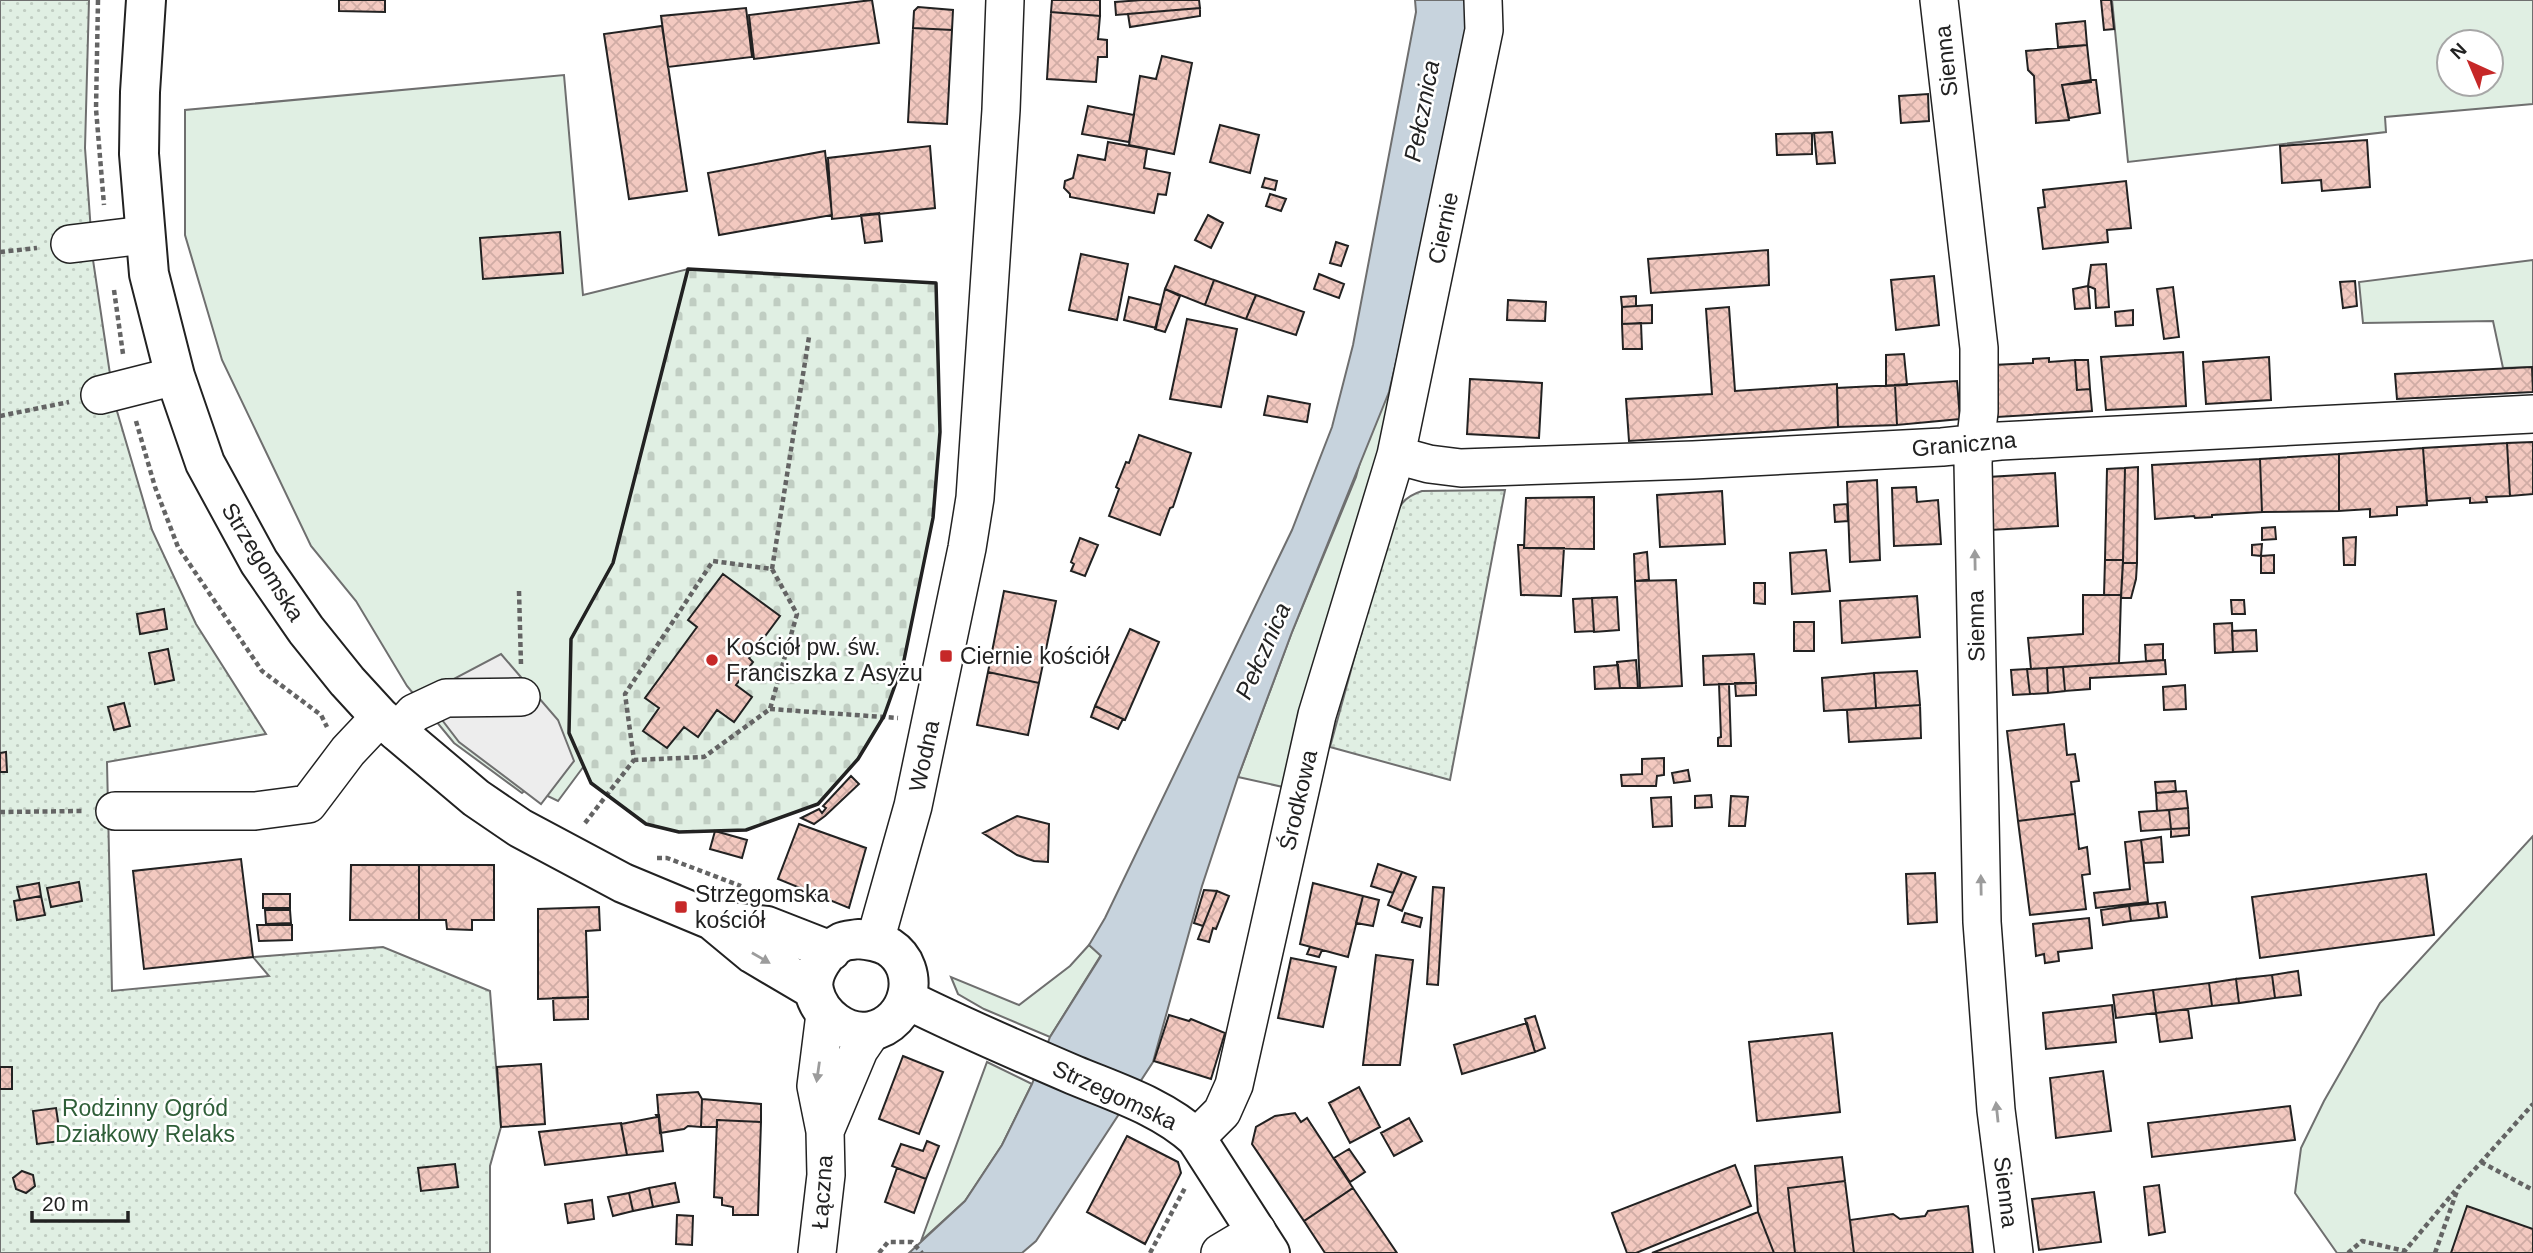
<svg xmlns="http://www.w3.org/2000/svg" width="2533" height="1253" font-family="Helvetica,sans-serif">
<defs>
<pattern id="cemetery-stones" width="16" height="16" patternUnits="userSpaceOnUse" patternTransform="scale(1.75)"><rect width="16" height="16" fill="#e0efe3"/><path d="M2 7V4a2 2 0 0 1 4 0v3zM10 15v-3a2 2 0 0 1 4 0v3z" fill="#c0cdc2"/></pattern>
<pattern id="park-dots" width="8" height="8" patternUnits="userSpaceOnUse" patternTransform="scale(1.75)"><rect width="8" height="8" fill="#e0efe3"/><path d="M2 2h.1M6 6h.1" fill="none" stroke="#c0cdc2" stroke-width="1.8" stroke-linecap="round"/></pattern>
<pattern id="building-cross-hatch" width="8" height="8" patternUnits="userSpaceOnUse" patternTransform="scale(1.75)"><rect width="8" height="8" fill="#f3c9c0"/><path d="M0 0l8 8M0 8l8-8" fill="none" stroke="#d0aca5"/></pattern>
</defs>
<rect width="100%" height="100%" fill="#fff"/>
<path fill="#e0efe3" stroke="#6f6f6f" stroke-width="2" fill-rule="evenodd" d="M2112,0H2533V104L2385,117L2386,132L2128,162ZM2449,42H2491V84H2449Z
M564,75L583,295L688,269L613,563L571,639L569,733L584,766L558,801L529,787L522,793L454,743L407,686L356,601L311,546L222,360L185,235V110Z
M1448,142L1396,401L1283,787L1238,777L1292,632L1356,477Z
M2533,260V378L2532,367L2503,368L2493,321L2363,323L2359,282Z
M2533,836V1253H2337L2295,1193L2301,1148L2324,1101L2380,1003Z
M1089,945L1101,955L1050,1037L984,1009L958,994L951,977L1019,1005L1070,966Z
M987,1062L1032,1084L1002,1145L965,1201L921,1241Z"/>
<path fill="url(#cemetery-stones)" stroke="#6f6f6f" stroke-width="2" d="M688,269L936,283L940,432L933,518L904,660L884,716L858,759L818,804L746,830L679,832L646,824L591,783L569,733L571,639L613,563Z"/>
<path fill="url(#park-dots)" stroke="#6f6f6f" stroke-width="2" d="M0,0H89L85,148L93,260L114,401L152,530L196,624L266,734L107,762L112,991L269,976L253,957L383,947L490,991L501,1127L490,1166V1253H0Z
M1505,490L1450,780L1330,747L1391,524C1399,506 1403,497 1422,491Z"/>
<path fill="#ededed" stroke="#6f6f6f" stroke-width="2" d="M501,654L558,720L574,761L541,804L459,742L426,699L446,683Z"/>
<path fill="#c7d3dd" stroke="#6f6f6f" stroke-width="2" d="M1415,0H1467L1466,30L1448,142L1389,392L1292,632L1238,777L1202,886L1153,1062L1036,1241L1022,1253H909L965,1201L1002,1145L1032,1084L1050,1037L1101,956L1089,945L1105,918L1292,530L1332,427L1353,345L1416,12Z"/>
<path fill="url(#building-cross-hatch)" stroke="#222" stroke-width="2" d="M339,0H385V12L339,11Z
M872,0L879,43L754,59L749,15Z
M1052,0H1100V16L1051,12Z
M1142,0H1199L1200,8L1116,15L1115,2Z
M2101,0H2111L2114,29L2104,30Z
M918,7L953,10L952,30L913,28L914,11Z
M746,8L752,57L668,67L661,16Z
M1200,8V16L1130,27L1128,14Z
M1051,12L1100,16L1098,39L1107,40V57H1098L1096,82L1047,79Z
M2085,21L2087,45L2058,47L2056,24Z
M662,26L687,191L629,199L604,34Z
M913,28L952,30L947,124L908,122Z
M2087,45L2091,82L2062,85L2069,120L2036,123L2034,76L2028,70L2026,51Z
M1162,56L1192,63L1174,154L1129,145L1140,76L1156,79Z
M2091,80H2096L2100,113L2069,118L2062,85Z
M1928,94L1929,121L1901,123L1899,96Z
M1088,106L1134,115L1129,142L1082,134Z
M1220,125L1259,135L1250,173L1210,162Z
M1832,132L1835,163L1817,164L1814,133Z
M1812,133V154L1777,155L1776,134Z
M2367,140L2370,187L2322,191L2321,180L2282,183L2280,146Z
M1108,142L1147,149L1144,168L1170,173L1166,195L1158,194L1154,213L1070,197V194L1064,188L1065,181L1073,178L1078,155L1105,160Z
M930,146L935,208L832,219L828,158Z
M825,151L832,215L719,235L708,173Z
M1265,178L1277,181L1275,190L1262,187Z
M2126,181L2131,228L2107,230L2108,242L2043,249L2038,208L2045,207L2043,190Z
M1270,194L1286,199L1281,211L1266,206Z
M879,213L882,241L865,243L861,215Z
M1208,215L1223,223L1211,248L1195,240Z
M560,232L563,273L483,279L480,238Z
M1336,242L1348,246L1341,266L1330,263Z
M1768,250L1769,285L1651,293L1648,259Z
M1081,254L1128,264L1117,320L1069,310Z
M2106,264L2109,307L2096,308L2095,289L2088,286L2091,265Z
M1175,266L1214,280L1205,305L1165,289Z
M1319,274L1344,284L1339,298L1314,289Z
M1934,276L1939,325L1896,330L1891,280Z
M1214,280L1256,295L1246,319L1205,305Z
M2355,281L2357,306L2343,308L2340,282Z
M2088,286L2090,308L2075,309L2073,289Z
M2173,287L2179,337L2164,339L2157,289Z
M1165,289L1180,296L1165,332L1155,329Z
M1256,295L1304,312L1296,335L1246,319Z
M1636,296V306L1622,307L1621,297Z
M1129,297L1161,305L1156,328L1124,320Z
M1508,300L1546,302L1545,321L1507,320Z
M1652,305V323L1622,324V307Z
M1729,307L1735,391L1837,384L1838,427L1629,441L1626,399L1712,394L1706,309Z
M2133,310V325L2116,326L2115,312Z
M1187,319L1237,329L1221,407L1170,399Z
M1641,323L1642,349H1623L1622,324Z
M2183,352L2186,406L2106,410L2101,357Z
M1904,354L1907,385L1886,386V355Z
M2269,357L2271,400L2206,404L2203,362Z
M2049,358V362L2075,360L2077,390L2090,389L2092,411L1997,417L1993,365L2033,363V359Z
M2075,360H2088L2090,389L2077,390Z
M2532,367L2533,392L2397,399L2395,374Z
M1470,379L1542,383L1539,438L1467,434Z
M1957,381L1960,419L1897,425L1895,385Z
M1895,385L1897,425L1838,427L1837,388Z
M1268,396L1310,404L1307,422L1264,415Z
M1139,435L1191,453L1173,507L1170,508L1160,535L1109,516L1119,489L1116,487L1126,462L1129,463Z
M2533,442V494L2510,496L2507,443Z
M2507,443L2510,496L2486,497L2487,502L2470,503V498L2427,501L2423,448Z
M2423,448L2427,505L2397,507V515L2370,517V509L2339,511V454Z
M2339,454V511L2262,512L2260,459Z
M2260,459L2262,512L2212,515V517L2195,518L2194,516L2155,519L2152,465Z
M2138,467L2137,563H2123L2125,468Z
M2125,468L2123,560H2105L2107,469Z
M2055,473L2058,526L1990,530L1988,477Z
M1877,480L1880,560L1850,562L1847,482Z
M1916,487L1917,502L1938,500L1941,544L1894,546L1892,488Z
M1722,491L1725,544L1660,547L1657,495Z
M1594,497V549L1524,548L1526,498Z
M1847,504L1848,521L1835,522L1834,505Z
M2275,527L2276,539L2262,540V528Z
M2356,537L2355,565H2344L2343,538Z
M1080,538L1098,545L1085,576L1071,571L1074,564L1071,562Z
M2262,544L2261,556L2252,555V545Z
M1518,545H1524V548H1564L1561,596L1521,595Z
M1826,550L1830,591L1792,594L1790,553Z
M1647,552L1649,580L1635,581L1634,554Z
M2274,555V573H2261V556Z
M2105,560H2123L2121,595H2104Z
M2123,563H2137L2136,579L2131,598H2121Z
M723,574L780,616L749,658L753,662L736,685L752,697L734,722L717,710L698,737L684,727L667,748L643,731L659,708L645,698L697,627L688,620Z
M1676,580L1682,686L1640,688L1635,581Z
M1754,583H1765V604L1754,603Z
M1004,591L1056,601L1039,683L988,672Z
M2083,595H2121L2119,663L2031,669L2028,638L2083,634Z
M1917,596L1920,637L1842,643L1840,601Z
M1617,597L1619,630L1594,632L1592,598Z
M1592,598L1594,631L1575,632L1573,599Z
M2231,600H2244L2245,614H2232Z
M164,609L167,629L140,634L137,614Z
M1794,622H1814V651H1794Z
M2232,623L2233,652L2215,653L2214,624Z
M1130,629L1159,642L1125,720L1095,706Z
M2256,630L2257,651L2233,652L2232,631Z
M2163,644V660L2146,661L2145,645Z
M168,649L174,680L155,684L149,653Z
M1754,654L1756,683L1704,685L1703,656Z
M1636,660L1638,688H1620L1617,662Z
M2165,660L2166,674L2090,678V689L2065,691L2063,667Z
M1618,665L1620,688L1595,689L1594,667Z
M2063,667L2065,691L2048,693L2047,668Z
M2047,668L2048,693L2030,694L2027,669Z
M2027,669L2030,694L2013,695L2011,670Z
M1917,671L1920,705L1876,708L1874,673Z
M988,672L1039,683L1028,735L977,725Z
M1874,673L1876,708L1824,711L1822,678Z
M1735,683H1756V695L1736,696Z
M1719,684H1729L1731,746H1718V738L1721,737Z
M2185,685L2186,709L2164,710L2163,687Z
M124,703L130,726L114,730L108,707Z
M1920,705L1921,738L1849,742L1847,710Z
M1095,706L1123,719L1118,729L1091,717Z
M2064,724L2067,755L2075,754L2079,781L2071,782L2075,814L2018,821L2007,731Z
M6,752L7,772H0V753Z
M1664,758V775L1657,776L1656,786H1622L1621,775L1642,774V759Z
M1688,770L1690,781L1674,783L1672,773Z
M851,776L859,784L825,816L814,824L801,818L819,809L822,813L826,808L823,806Z
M2175,781L2176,791L2156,793L2155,782Z
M2186,791L2188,808L2157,811L2156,793Z
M1711,795L1712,807L1695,808V796Z
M1731,796L1748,797L1745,826H1729Z
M1671,797L1672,826L1653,827L1651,798Z
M2188,808L2189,828L2171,829L2169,810Z
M2169,810L2171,829L2141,831L2139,812Z
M2075,814L2079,849L2087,847L2090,874L2082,875L2086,909L2030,915L2018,821Z
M1017,816L1049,824L1048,862L1034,861L1017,855L983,833Z
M799,824L866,848L849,908L778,879Z
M2189,828V835L2171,837V829Z
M715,831L747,840L742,858L710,849Z
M2161,837L2163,862L2144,863L2141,840Z
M2141,840L2148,902L2096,908L2094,893L2130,889L2125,842Z
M241,859L253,957L144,969L133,871Z
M1378,864L1402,872L1393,893L1371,886Z
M351,865H419V920H350Z
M419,865H494V920H472V930L447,929L446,920H419Z
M1402,872L1416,877L1402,911L1388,905Z
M1935,873L1937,922L1908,924L1906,874Z
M2426,874L2434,935L2260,958L2252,897Z
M79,882L82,901L51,907L47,888Z
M39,883L41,896L20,900L17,887Z
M1313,883L1363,896L1348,957L1300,944Z
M1433,887L1444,888L1438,985L1427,984Z
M1204,890L1217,891L1203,926L1194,923Z
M1217,891L1229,896L1216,929L1213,928L1209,942L1198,939Z
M263,894H290V908H263Z
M41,896L45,915L17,920L14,901Z
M1363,896L1379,900L1373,926L1356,923Z
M2165,902L2167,917L2159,918L2157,903Z
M2157,903L2159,918L2131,921L2129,906Z
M2129,906L2131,921L2103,925L2101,910Z
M599,907L600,930L586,931L588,997L538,999V909Z
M265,910H290L291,923L266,924Z
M1405,913L1422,918L1420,927L1402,922Z
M2089,918L2092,948L2058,952L2059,961L2045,963L2044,954L2036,956L2033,924Z
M257,925H292V940L259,941Z
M1310,947L1322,950L1319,957L1307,954Z
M1376,955L1413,960L1400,1065H1363Z
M1291,958L1336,967L1323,1027L1278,1018Z
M2298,971L2301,995L2275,998L2272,975Z
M2272,975L2275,998L2239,1003L2236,979Z
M2236,979L2239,1003L2212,1006L2209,983Z
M2209,983L2212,1006L2156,1013L2153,990Z
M2153,990L2156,1013L2116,1018L2113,995Z
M588,997V1019L554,1020L553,998Z
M2112,1005L2116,1042L2046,1049L2043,1013Z
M2188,1009L2192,1038L2160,1042L2156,1013Z
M1169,1015L1189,1021L1191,1019L1225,1033L1211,1079L1154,1061Z
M1535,1016L1545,1048L1535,1052L1525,1019Z
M1527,1023L1535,1052L1462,1074L1454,1045Z
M1832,1033L1840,1112L1757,1121L1749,1042Z
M903,1056L943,1072L919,1134L879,1119Z
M541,1064L545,1124L501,1127L497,1067Z
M0,1067H12V1089H0Z
M2103,1071L2111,1131L2056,1138L2050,1078Z
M1359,1087L1380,1127L1350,1143L1329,1103Z
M698,1092L702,1099L701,1127L688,1126L684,1129L660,1133L657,1095Z
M702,1099L761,1104V1122L717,1120V1127H701Z
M2290,1106L2295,1140L2152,1157L2148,1123Z
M56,1108L61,1141L37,1144L33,1111Z
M1295,1113L1301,1122L1307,1118L1353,1188L1304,1221L1252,1144L1256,1127L1275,1116Z
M656,1115H659L663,1151L627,1155L621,1124L657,1117Z
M1409,1118L1422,1141L1394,1156L1381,1133Z
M717,1120L761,1122L758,1215H733V1207L722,1205V1198L714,1197Z
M621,1123L627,1155L545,1165L539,1132Z
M1127,1136L1178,1162L1181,1173L1145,1244L1087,1212Z
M927,1141L939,1146L926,1179L892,1166L901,1144L923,1151Z
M1349,1149L1365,1172L1350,1182L1334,1158Z
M1842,1157L1845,1181L1788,1188L1795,1253H1774L1758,1212L1755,1166Z
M455,1164L458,1187L421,1191L418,1168Z
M1735,1165L1751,1206L1636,1253H1627L1612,1213Z
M897,1168L926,1179L914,1213L885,1202Z
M22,1171L33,1175L35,1186L26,1193L16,1189L13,1178Z
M1845,1181L1854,1253H1795L1788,1188Z
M675,1183L679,1202L653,1207L649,1188Z
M2159,1185L2165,1232L2149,1235L2144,1187Z
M649,1188L653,1207L633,1211L629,1193Z
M1353,1188L1397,1253H1325L1304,1221Z
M2094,1192L2101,1242L2039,1250L2032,1199Z
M629,1193L633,1211L613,1216L608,1197Z
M592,1200L594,1219L568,1223L565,1204Z
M1968,1206L1973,1253H1854L1850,1220L1893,1214L1900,1219L1925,1216L1928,1211Z
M2467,1206L2533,1229V1253H2451Z
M1758,1212L1774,1253H1652Z
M677,1215L693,1216L692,1245L676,1244Z"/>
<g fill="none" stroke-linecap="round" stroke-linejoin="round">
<g stroke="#222" stroke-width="40">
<path id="minor" d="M1939,0L1979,348V412L1973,462L1982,922L1996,1110L2014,1253
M70,244L144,235
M100,395L175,376
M1396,455L1429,464L1461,468L1693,460L1942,447L2000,441L2533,414
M397,732L414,713L446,698L521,697
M115,811H255L308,804L348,751L380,717
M875,941L913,806L967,548L975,498L1001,110L1005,0
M825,1131L859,1050L872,1031
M1196,1138L1222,1112L1234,1085L1317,715L1396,455L1484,30L1483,0
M817,1253L826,1175L825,1131L816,1086L825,1014
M1220,1253L1257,1231"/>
</g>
<g stroke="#222" stroke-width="42">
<path id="major" d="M146,0L140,92L139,154L149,274L175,376L205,463L259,562L306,630L347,681L380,717L476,798L520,828L623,883L712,920L767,926L831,951
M712,920L753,954L814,990
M858,939C869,940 879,941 889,947C923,969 910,1023 871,1031C846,1036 820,1016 814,991C810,973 826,950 842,942C846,940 853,940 858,939Z
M908,1000C962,1027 1018,1051 1074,1075C1115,1092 1163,1107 1196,1138L1270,1253"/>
</g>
<path stroke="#646464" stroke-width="4.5" stroke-dasharray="5 3.5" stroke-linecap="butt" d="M98,0L96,109L104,205
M0,252L37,248
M114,290L123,354
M0,416L69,402
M136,421L155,487L178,547L262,671L321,715L327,727
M772,569L809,337
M519,591L521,665
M770,709L898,718
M0,812L83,811
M585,823L634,760L625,694L713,561L772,569L797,614L770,709L704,757L634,760
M657,858H667L741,886
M2481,1162L2533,1190
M879,1253L888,1242H912L922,1253
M1150,1253L1186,1186
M2348,1253L2362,1241L2405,1251
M2403,1253L2455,1191
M2435,1253L2458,1188L2533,1104"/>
<use href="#minor" stroke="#fff" stroke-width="37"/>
<use href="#major" stroke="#fff" stroke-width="38"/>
<path stroke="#222" stroke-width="3.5" d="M688,269L936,283L940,432L933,518L904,660L884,716L858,759L818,804L746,830L679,832L646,824L591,783L569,733L571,639L613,563Z"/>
</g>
<defs><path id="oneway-solid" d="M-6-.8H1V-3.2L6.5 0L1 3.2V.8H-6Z" transform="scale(1.75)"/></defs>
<g fill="#9c9c9c">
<use href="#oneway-solid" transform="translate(1975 560) rotate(-91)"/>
<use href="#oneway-solid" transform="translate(1981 885) rotate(-91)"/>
<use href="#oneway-solid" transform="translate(761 958) rotate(30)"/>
<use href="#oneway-solid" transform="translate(818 1072) rotate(98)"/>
<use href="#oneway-solid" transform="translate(1997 1112) rotate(-96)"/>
</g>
<g fill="#c62828" stroke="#fff" stroke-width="2.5">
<rect x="939" y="649" width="14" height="14" rx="3.5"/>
<circle cx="712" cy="660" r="7"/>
<rect x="674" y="900" width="14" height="14" rx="3.5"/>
</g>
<g text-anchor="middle" stroke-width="5" stroke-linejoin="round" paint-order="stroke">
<g font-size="23" fill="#222" stroke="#fff">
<text transform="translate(1946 61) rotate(-96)" y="8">Sienna</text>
<text transform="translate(1443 228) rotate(-78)" y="8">Ciernie</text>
<text transform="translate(1964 444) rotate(-5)" y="8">Graniczna</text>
<text transform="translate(263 562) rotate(58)" y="8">Strzegomska</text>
<text transform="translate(1976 626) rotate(-91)" y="8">Sienna</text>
<text transform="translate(924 756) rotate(-78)" y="8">Wodna</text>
<text transform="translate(1298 800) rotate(-77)" y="8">Środkowa</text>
<text transform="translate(1115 1095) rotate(25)" y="8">Strzegomska</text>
<text transform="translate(822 1192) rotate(-86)" y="8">Łączna</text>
<text transform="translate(2006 1192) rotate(83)" y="8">Sienna</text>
</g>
<g font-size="23" fill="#222" stroke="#fff" text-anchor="start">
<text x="726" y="655">Kościół pw. św.<tspan x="726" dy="26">Franciszka z Asyżu</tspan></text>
<text x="960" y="664">Ciernie kościół</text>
<text x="695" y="902">Strzegomska<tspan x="695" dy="26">kościół</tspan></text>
</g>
<g font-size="23" fill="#2f5e38" stroke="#fff">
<text x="145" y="1116">Rodzinny Ogród<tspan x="145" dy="26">Działkowy Relaks</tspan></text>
</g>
<g font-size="24" font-style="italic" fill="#222" stroke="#fff">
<text transform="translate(1422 111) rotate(-79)" y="8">Pełcznica</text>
<text transform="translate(1263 651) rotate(-66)" y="8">Pełcznica</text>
</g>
</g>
<g transform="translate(2470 63) rotate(316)"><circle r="33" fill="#ffffff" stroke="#a7a7a7" stroke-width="2"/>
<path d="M0-5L12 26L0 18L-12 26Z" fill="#c62828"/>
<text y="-10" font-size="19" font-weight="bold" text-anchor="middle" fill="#222222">N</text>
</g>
<path d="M32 1211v10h96v-10" fill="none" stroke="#222222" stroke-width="3.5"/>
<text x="42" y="1211" font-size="21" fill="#222222" stroke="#ffffff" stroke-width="5" paint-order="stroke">20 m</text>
</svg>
